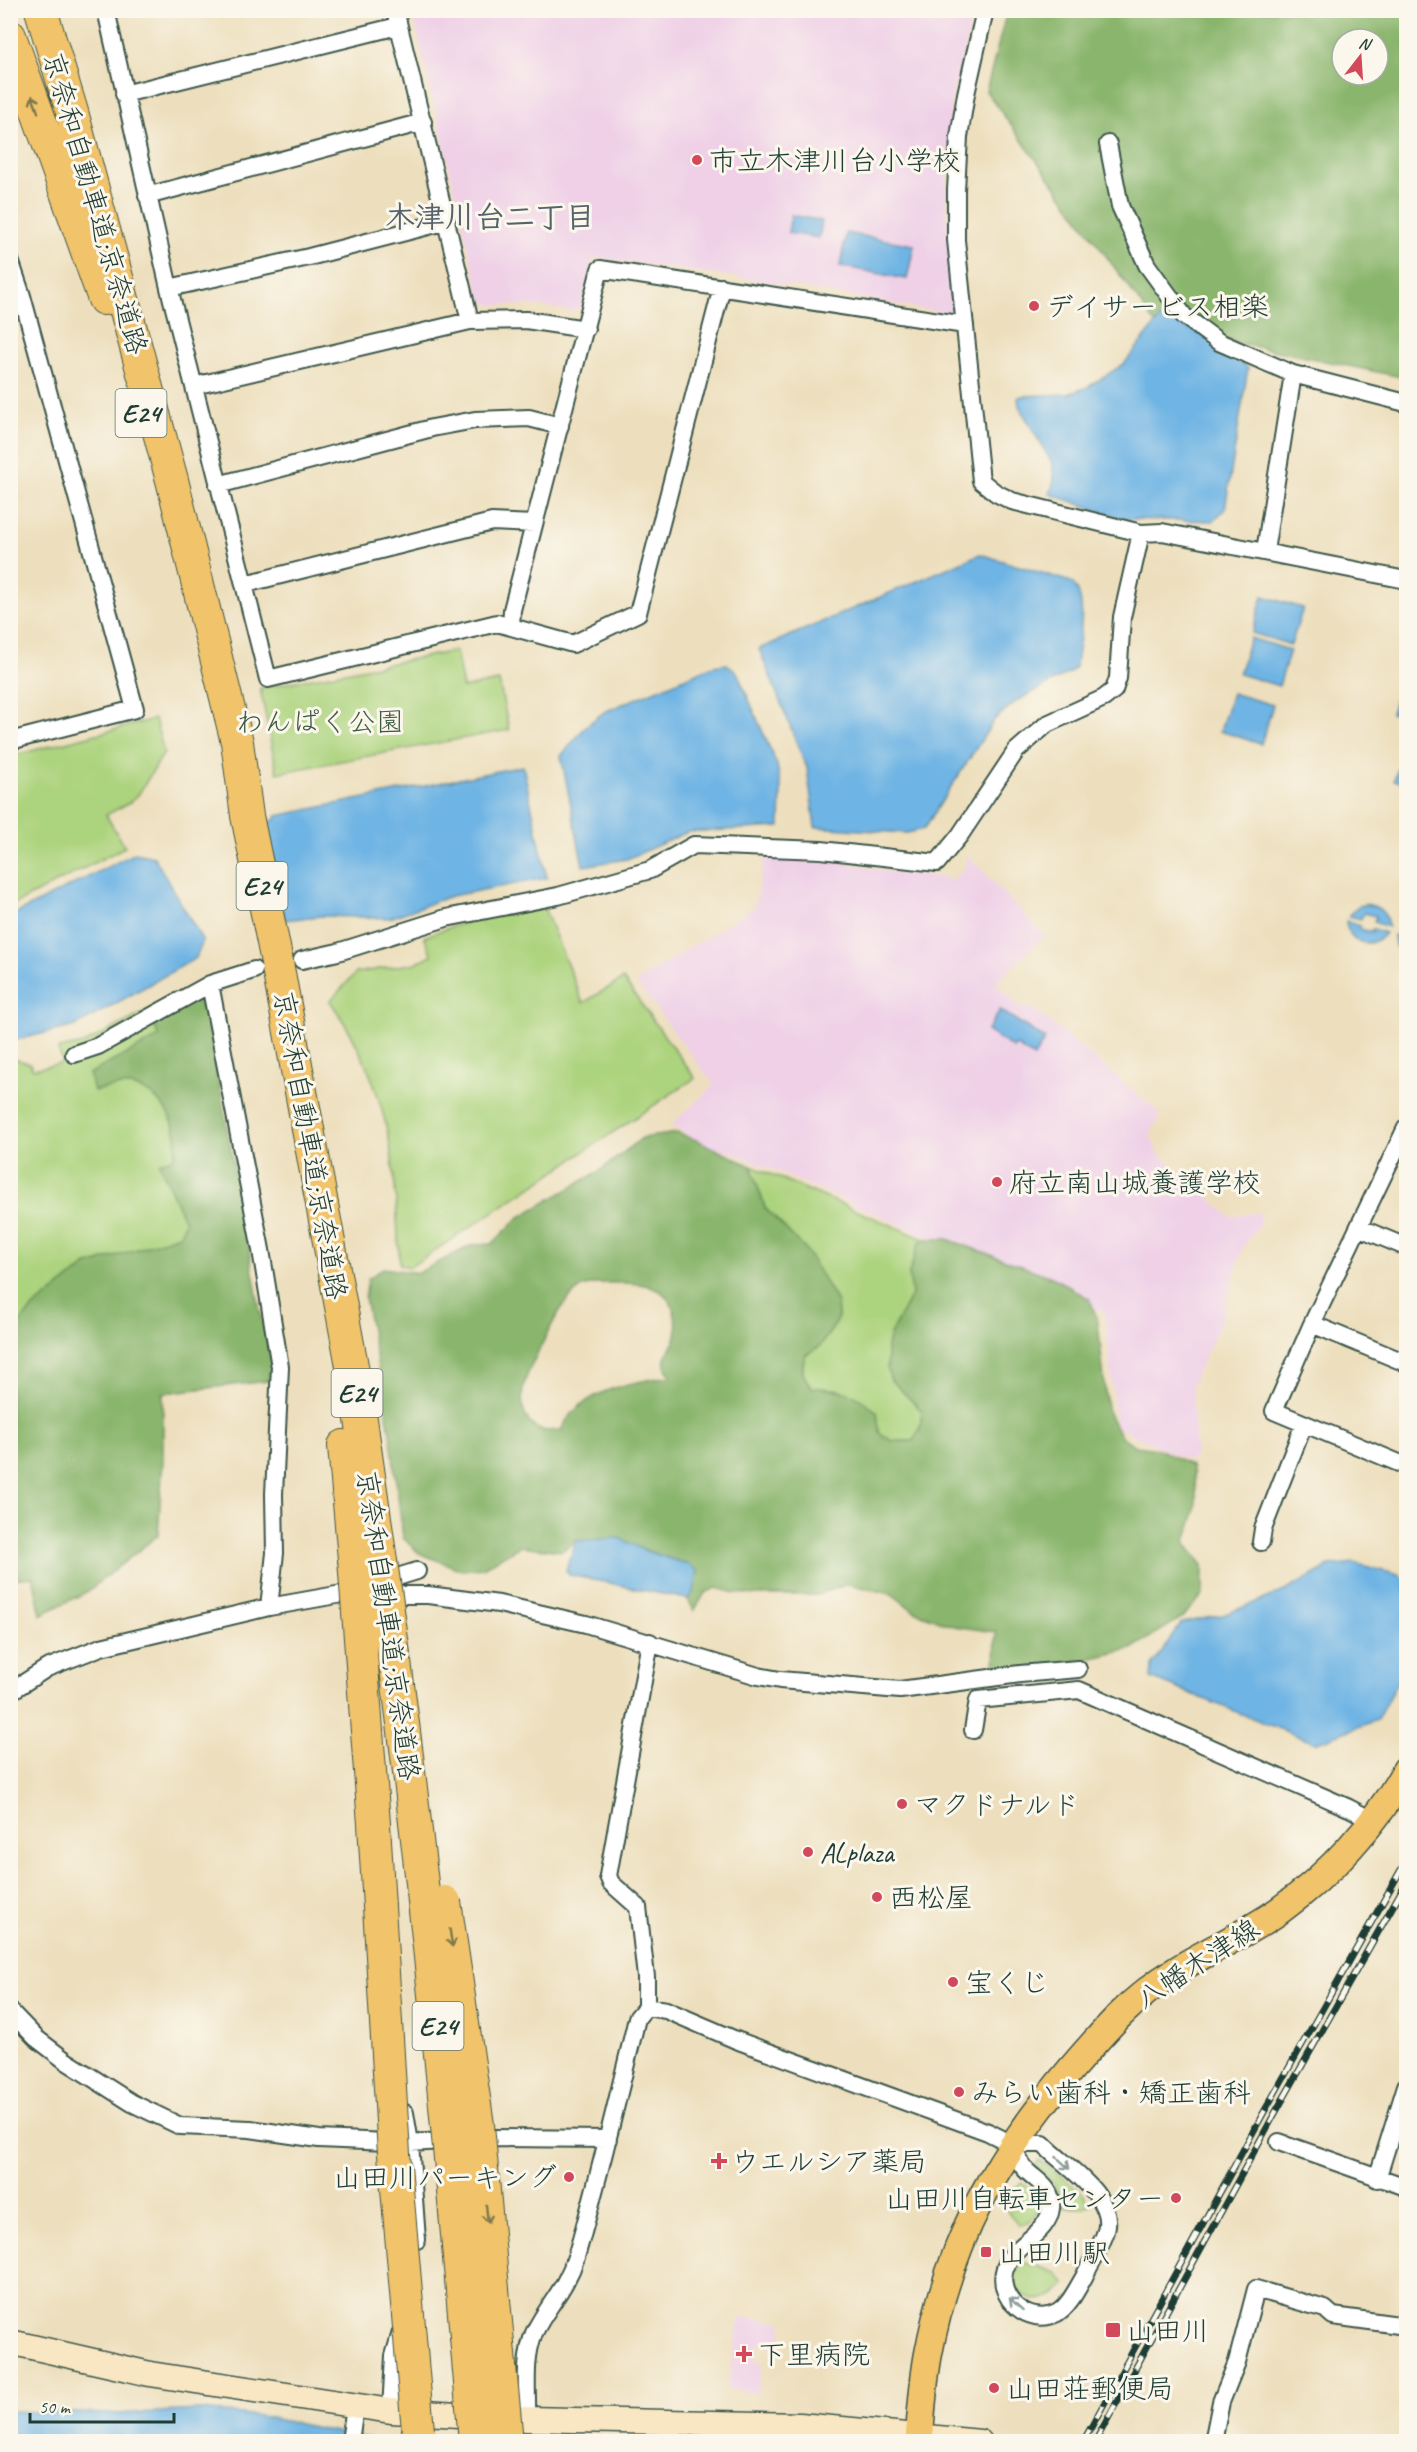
<svg xmlns="http://www.w3.org/2000/svg" width="1417" height="2452" font-family="Caveat,'Klee One',sans-serif">
<rect width="100%" height="100%" fill="#fbf7ec"/>
<filter id="ink" filterUnits="userSpaceOnUse"><feTurbulence type="fractalNoise" baseFrequency=".0167" numOctaves="2"/><feDisplacementMap in="SourceGraphic" scale="12" xChannelSelector="R" yChannelSelector="G"/><feConvolveMatrix kernelMatrix="1 2 1 2 8 2 1 2 1" color-interpolation-filters="sRGB"/></filter>
<filter id="wash" filterUnits="userSpaceOnUse"><feTurbulence type="fractalNoise" baseFrequency=".008" numOctaves="4" result="noise"/><feDisplacementMap in="SourceGraphic" scale="24" xChannelSelector="R" yChannelSelector="G"/><feGaussianBlur stdDeviation="1.35" result="paint"/><feColorMatrix in="noise" values="0 0 0 0 0 0 0 0 0 0 0 0 0 0 0 0 0 1.4 0 .05"/><feComposite in="paint" operator="in"/></filter>
<g filter="url(#wash)">
<rect width="100%" height="100%" fill="#eddfbd"/>
<path fill="#efd0e7" d="M412,11H974L952,97L946,204L955,306L946,313L736,277L596,258L593,259L581,306L574,311L530,305H490L480,298Z
M967,855L1044,935L996,983L1019,1006L1033,1008L1161,1114L1150,1135L1157,1152L1231,1217L1258,1212L1261,1219L1256,1230L1243,1247L1218,1328L1192,1384L1196,1453L1189,1461L1116,1427L1105,1313L734,1153L699,1143L671,1125L714,1085L636,982L754,907L765,858H818L905,874L913,873L946,878L952,881L964,869Z
M740,2317L783,2322L781,2346L758,2344L754,2361L762,2363L757,2393L727,2389Z"/>
<path fill="#acd37d" stroke="#668858" stroke-width="1.5" d="M456,651L463,688L499,681L509,730L277,773L260,688Z
M155,719L164,753L138,795L129,803L106,815L125,847L11,906V756Z
M544,908L583,1003L623,979L695,1078L410,1267L400,1265C397,1230 397,1194 392,1159C385,1103 363,1047 330,1001L356,973L416,963L432,955L424,937C463,920 503,914 544,908Z
M191,988L160,1037L94,1091C107,1088 122,1083 135,1087C164,1095 183,1129 174,1157L159,1163L185,1222L180,1235L86,1266L34,1307L14,1328L10,1327V1058L29,1063L33,1069L63,1063L58,1049L84,1044Z
M751,1166L924,1239L919,1244L909,1273L912,1294L890,1335L891,1380L922,1411L920,1428L913,1441H892L879,1432L877,1412L836,1389L813,1388C802,1377 801,1370 805,1355L819,1347L832,1329L838,1317L837,1302L806,1250L765,1208Z
M1039,2160L1081,2191L1091,2205L1084,2208L1061,2207C1057,2189 1051,2176 1036,2165Z
M1022,2183C1027,2187 1034,2190 1037,2196C1042,2209 1032,2224 1019,2225L1003,2206L1014,2188Z
M1027,2263L1057,2273L1066,2284C1049,2306 1016,2307 1015,2275L1020,2265Z"/>
<path fill="#89b56c" stroke="#547950" stroke-width="1.5" fill-rule="evenodd" d="M1007,11H1406V378L1157,326L986,91ZM1342,39H1378V75H1342Z
M197,998L207,1016L259,1306L272,1364L268,1381L163,1393V1460L158,1535L88,1591L41,1615L33,1577L11,1579L10,1327L14,1328L34,1307L86,1266L180,1235L185,1222L159,1163L174,1157C183,1129 164,1095 135,1087C122,1083 107,1088 94,1091L89,1074L159,1037L153,1022Z
M677,1133L699,1141L751,1166L765,1208L806,1250L837,1302L838,1317L832,1329L819,1347L805,1355C801,1370 802,1377 813,1388C842,1389 855,1392 877,1412L879,1432L892,1441H913L920,1428L922,1411L891,1380L887,1368V1346L890,1335L912,1294L909,1273L919,1244L924,1239H947L1052,1277L1090,1299L1098,1322L1107,1409L1120,1435L1135,1446L1159,1449L1192,1466C1200,1499 1196,1512 1185,1543L1203,1565V1595L1183,1617L1131,1649L1084,1660L995,1672L996,1632L953,1626L914,1611L892,1594L848,1584L817,1595H756L735,1593L716,1588L705,1593L694,1611L688,1599L694,1590L689,1565L637,1547L576,1541L562,1551L520,1546L483,1568L462,1570L419,1553L403,1538L390,1432L365,1298L368,1279L383,1268L418,1273L472,1245L492,1244L518,1218L601,1170L642,1138ZM598,1283C628,1283 669,1278 675,1316C677,1324 678,1331 675,1339C669,1355 657,1358 671,1376C631,1382 580,1390 561,1430C545,1432 533,1432 526,1416C515,1391 530,1369 541,1346C551,1327 562,1300 581,1288C585,1285 593,1285 598,1283Z"/>
<path fill="#6eb4e4" stroke="#46788c" stroke-width="1.5" d="M791,215L822,221L819,238L788,233Z
M846,233L914,245L907,279L840,266Z
M1163,315C1178,314 1233,358 1248,368L1225,509L1213,521L1123,519L1050,494L1054,480L1052,463L1019,406L1018,398L1021,396L1068,394L1088,387L1124,364Z
M980,554L1071,582C1090,597 1078,644 1076,666L1071,672L1018,700L995,719L924,829L907,833L815,827L807,768L759,649Z
M1263,596L1303,608L1291,645L1252,633Z
M1250,638L1290,650L1279,686L1239,674Z
M727,664L737,672L777,765L781,787L780,827L688,832L627,859L583,866L561,756L586,726L604,712L713,666Z
M1399,689L1406,692V718L1391,713Z
M1232,693L1273,705L1261,744L1220,731Z
M1402,756L1406,758V784L1394,780Z
M523,766L547,878L451,896L390,918L321,916L285,920L265,822L276,820V816Z
M135,853L154,857L203,941L196,958L76,1026L11,1041V916Z
M1365,904C1380,906 1387,913 1388,927L1374,922L1376,916L1364,913L1361,919L1349,916L1357,907Z
M1346,921L1360,926V929L1372,932L1373,929L1385,933C1372,951 1347,943 1346,921Z
M1394,935L1406,940V956L1395,946Z
M1000,1010L1045,1039L1034,1057L1015,1045L1013,1048L987,1031Z
M619,1538L646,1551L689,1565L698,1571L694,1591L688,1599L682,1598L570,1575L566,1570L576,1541Z
M1354,1563L1399,1575L1406,1580V1665L1377,1720L1315,1743L1151,1678L1152,1666L1181,1623L1223,1615L1287,1590L1329,1566Z
M201,2410L261,2416L380,2441L115,2442L11,2435L10,2411L112,2414Z"/>
</g>
<g filter="url(#ink)">
<g fill="none" stroke-linecap="round" stroke-linejoin="round">
<g stroke="#3e5549" stroke-width="20">
<path id="street" d="M106,10L169,288L268,679L497,623L573,644L638,613L722,287
M395,10L470,321
M985,10L966,94L959,137L956,190V240L981,481L996,493L1012,501L1141,533L1162,532L1406,580
M124,94L398,26
M1108,144L1120,206L1147,265L1184,316L1219,342L1293,374L1406,403
M147,196L423,122
M10,260L22,296L135,709L10,741
M169,288L309,257L444,222
M194,386L470,321L526,320L586,329
M218,485L432,428L475,420L529,418L560,426
M1265,551L1293,374
M245,584L492,522L534,524
M511,627L512,610L600,269L965,325
M302,960L338,952L446,918L558,896L650,870L694,845L821,850L937,863L960,835L1016,751L1047,724L1104,698L1114,690L1118,678L1122,617L1141,533
M254,970L210,984L261,1250L280,1367L274,1494L275,1553L269,1607
M74,1054L98,1046L210,984
M1406,1128L1312,1324L1274,1411L1406,1466
M1360,1228L1406,1247
M1312,1324L1406,1363
M1261,1542L1263,1529L1304,1424
M383,1587L403,1595H428L499,1604L586,1624L758,1676L780,1680L900,1690L1020,1674L1078,1669
M10,1692L47,1668L101,1647L269,1607L342,1594L417,1571
M973,1730L978,1700L1079,1690L1349,1808L1372,1820
M646,2007L666,2010L736,2040L988,2132L1012,2144H1043C1064,2166 1116,2196 1106,2231C1101,2247 1091,2262 1084,2277C1077,2289 1069,2306 1057,2313C1029,2327 995,2298 1005,2268C1014,2243 1048,2235 1051,2208C1054,2187 1034,2180 1024,2168C1019,2162 1016,2151 1012,2144
M10,2011L36,2038L66,2061L132,2103L180,2126L250,2129L319,2139L410,2143L494,2138L608,2139
M405,2113L410,2143L417,2240
M1279,2142L1406,2187
M1377,2179L1406,2086
M391,2411L394,2356L401,2332
M527,2419C528,2392 523,2360 534,2333C547,2306 566,2289 576,2257C599,2178 618,2098 637,2018L646,2007V1977L638,1907L611,1883L608,1876L650,1642
M350,2442L355,2406
M1213,2442L1221,2402L1237,2362L1256,2289L1325,2309L1333,2316L1406,2326"/>
</g>
<g stroke="#3e5549" stroke-width="27">
<path id="secondary" d="M10,2342L150,2374L391,2411L527,2419L800,2425L980,2442"/>
</g>
<g stroke="#3e5549" stroke-width="30">
<path id="primary" d="M919,2442C921,2413 923,2384 928,2356C950,2238 995,2159 1072,2068C1103,2032 1133,1997 1174,1972C1208,1950 1247,1934 1280,1910C1329,1875 1377,1823 1406,1770"/>
</g>
<g stroke="#3e5549" stroke-width="34">
<path id="highway" d="M41,10L72,112L172,480L237,742L247,816L276,957L358,1398L380,1554
M10,36L104,299
M344,1446L354,1559"/>
</g>
<use href="#street" stroke="#fff" stroke-width="16"/>
<use href="#secondary" stroke="#f9e7c3" stroke-width="24"/>
<use href="#primary" stroke="#f1c36a" stroke-width="27"/>
<use href="#highway" stroke="#f1c36a" stroke-width="32"/>
<g stroke="#1f3d34" stroke-width="7">
<path id="rail" d="M1083,2442L1264,2112L1406,1861
M1095,2442L1274,2115L1406,1883"/>
</g>
<use href="#rail" stroke="#fbf7ec" stroke-width="4.5" stroke-dasharray="14" stroke-linecap="butt"/>
<g stroke="#3e5549" stroke-width="34" stroke-linecap="butt">
<path id="highway-bridge" d="M380,1554C423,1849 450,2145 475,2442
M354,1559L374,1824L394,2154L419,2442
M445,1902L478,2125L507,2442"/>
</g>
<use href="#highway-bridge" stroke="#f1c36a" stroke-width="32"/>
</g>
<defs><path id="oneway-shaft" d="M-6 0H5M1.5-3L5.5 0L1.5 3" fill="none" stroke-width="1.6" stroke-linecap="round" stroke-linejoin="round" transform="scale(1.5)"/></defs>
<g stroke="#7d794c">
<use href="#oneway-shaft" transform="translate(35 104) rotate(-110)"/>
<use href="#oneway-shaft" transform="translate(451 1938) rotate(81)"/>
<use href="#oneway-shaft" transform="translate(487 2214) rotate(84)"/>
</g>
<g stroke="#8f9e9a">
<use href="#oneway-shaft" transform="translate(1063 2163) rotate(42)"/>
<use href="#oneway-shaft" transform="translate(1016 2304) rotate(-138)"/>
</g>
</g>
<g fill="#d1495b" stroke="#fbf7ec" stroke-width="2">
<circle cx="697" cy="160" r="6"/>
<circle cx="1034" cy="306" r="6"/>
<circle cx="997" cy="1182" r="6"/>
<circle cx="902" cy="1804" r="6"/>
<circle cx="808" cy="1852" r="6"/>
<circle cx="877" cy="1897" r="6"/>
<circle cx="953" cy="1982" r="6"/>
<circle cx="959" cy="2092" r="6"/>
<path d="M716 2152h6v6h6v6h-6v6h-6v-6h-6v-6h6z"/>
<circle cx="569" cy="2177" r="6"/>
<circle cx="1176" cy="2198" r="6"/>
<rect x="980" y="2246" width="12" height="12" rx="3"/>
<rect x="1105" y="2322" width="16" height="16" rx="3"/>
<path d="M741 2345h6v6h6v6h-6v6h-6v-6h-6v-6h6z"/>
<circle cx="994" cy="2388" r="6"/>
</g>
<g text-anchor="middle" stroke-width="6" stroke-linejoin="round" paint-order="stroke">
<g fill="#fbf7ec" stroke="#61756b" stroke-width="1.5">
<rect x="115.5" y="389" width="51" height="48" rx="4.5"/>
<rect x="236.5" y="862" width="51" height="48" rx="4.5"/>
<rect x="331.5" y="1369" width="51" height="48" rx="4.5"/>
<rect x="412.5" y="2002" width="51" height="48" rx="4.5"/>
</g>
<g font-size="27" font-weight="bold" fill="#1f3d34">
<text x="141" y="422">E24</text>
<text x="262" y="895">E24</text>
<text x="357" y="1402">E24</text>
<text x="438" y="2035">E24</text>
</g>
<g font-size="28" fill="#1f3d34" stroke="#fbf7ec" text-anchor="start">
<text x="709" y="170">市立木津川台小学校</text>
<text x="1046" y="316">デイサービス相楽</text>
<text x="1009" y="1192">府立南山城養護学校</text>
<text x="914" y="1814">マクドナルド</text>
<text x="820" y="1862">ALplaza</text>
<text x="889" y="1907">西松屋</text>
<text x="965" y="1992">宝くじ</text>
<text x="971" y="2102">みらい歯科・矯正歯科</text>
<text x="731" y="2171">ウエルシア薬局</text>
<text x="557" y="2187" text-anchor="end">山田川パーキング</text>
<text x="1164" y="2208" text-anchor="end">山田川自転車センター</text>
<text x="998" y="2262">山田川駅</text>
<text x="1126" y="2340">山田川</text>
<text x="758" y="2364">下里病院</text>
<text x="1006" y="2398">山田荘郵便局</text>
</g>
<g font-size="28" fill="#1f3d34" stroke="#fbf7ec">
<text transform="translate(96 203) rotate(74)" y="10">京奈和自動車道;京奈道路</text>
<text transform="translate(311 1145) rotate(80)" y="10">京奈和自動車道;京奈道路</text>
<text transform="translate(389 1625) rotate(82)" y="10">京奈和自動車道;京奈道路</text>
<text transform="translate(1197 1963) rotate(-33)" y="10">八幡木津線</text>
</g>
<g font-size="28" fill="#3b5b43" stroke="#fbf7ec">
<text x="320" y="731">わんぱく公園</text>
</g>
<g font-size="30" font-weight="bold" fill="#56626c" stroke="#fbf7ec">
<text x="490" y="227">木津川台二丁目</text>
</g>
</g>
<rect width="1417" height="2452" fill="none" stroke="#fbf7ec" stroke-width="36"/>
<g transform="translate(1360 57) rotate(17)"><circle r="28" fill="#fbf7ec" stroke="#a3ada2" stroke-width="1.5"/>
<path d="M0-4.5L10 22L0 15L-10 22Z" fill="#d1495b"/>
<text y="-9" font-size="16" font-weight="bold" text-anchor="middle" fill="#1f3d34">N</text>
</g>
<path d="M30 2413v9h144v-9" fill="none" stroke="#1f3d34" stroke-width="3"/>
<text x="39" y="2413" font-size="18" fill="#1f3d34" stroke="#fbf7ec" stroke-width="4.5" paint-order="stroke">50 m</text>
</svg>
